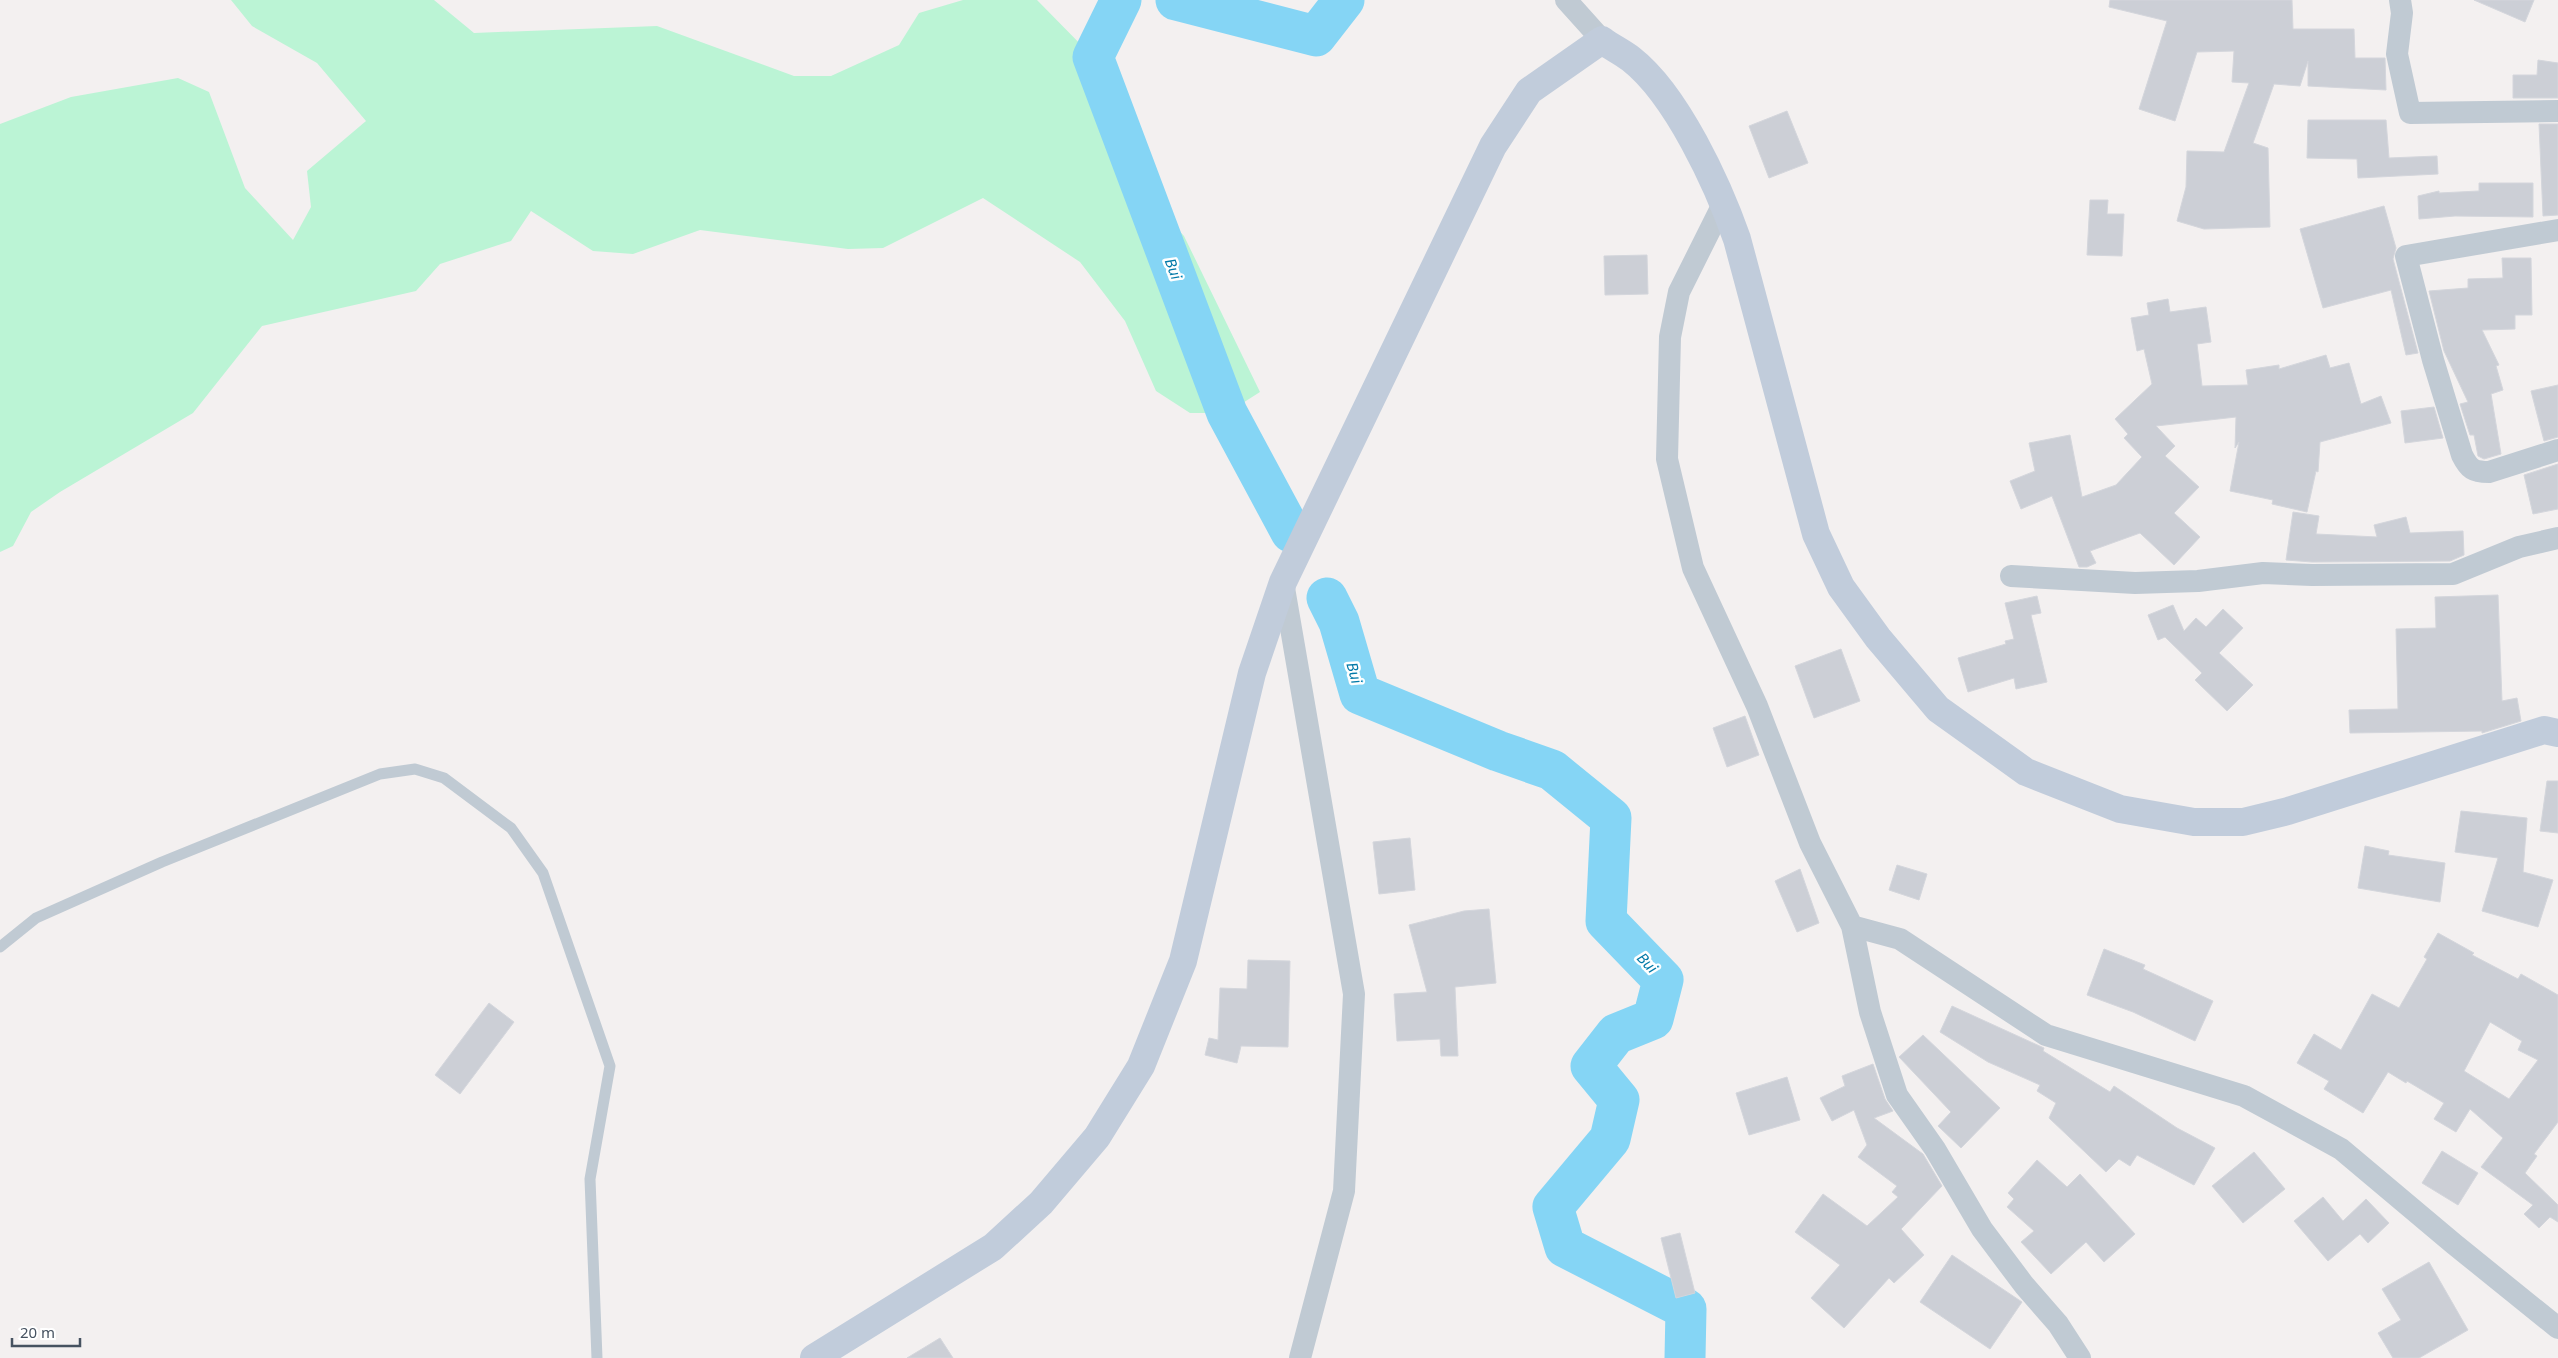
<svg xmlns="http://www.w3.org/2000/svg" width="2558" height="1358" font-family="'Noto Sans',sans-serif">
<rect width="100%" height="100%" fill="#f3f0f0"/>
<path fill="#bbf4d5" d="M231,0H434L474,33L657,26L794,76H831L899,45L919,13L963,0H1037L1093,57L1112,159L1184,236L1260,392L1227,413H1190L1156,391L1125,321L1080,262L983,198L883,248L848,249L700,230L633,254L593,251L531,211L511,241L440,264L416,291L262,326L193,413L60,492L31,512L13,546L0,552V124L71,97L178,78L209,92L245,188L293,240L311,207L307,171L366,121L317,63L252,26Z"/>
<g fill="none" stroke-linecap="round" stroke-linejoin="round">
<path stroke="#85d5f5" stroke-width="41" d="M1121,0L1093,57L1227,413L1291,532
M1176,0L1316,36L1344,0
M1327,598L1339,622L1360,694L1498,751L1552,770L1611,818L1606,921L1663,980L1653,1019L1616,1034L1591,1066L1619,1100L1610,1139L1553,1207L1565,1247L1686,1309L1685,1358"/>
</g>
<path fill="#cccfd6" stroke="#d4d6dc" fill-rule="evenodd" d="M2110,0H2292L2293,29H2354L2355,58H2385L2386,90L2308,86V61L2300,86L2274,84L2253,143L2268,148L2270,227L2204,229L2177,221L2186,187L2187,151L2224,152L2249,83L2232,82L2234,51L2197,52L2175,121L2139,109L2167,21L2109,7Z
M2474,0H2534L2525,22Z
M2538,60L2558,63V98H2513V75H2537Z
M1787,111L1808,163L1769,178L1749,126Z
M2308,120H2386L2389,158L2437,156L2438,174L2358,178L2357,159L2307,158Z
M2539,124H2558V215L2543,216Z
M2479,183H2533V217L2455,216L2419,219L2418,196L2439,191V193L2479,191Z
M2090,200H2108L2107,214H2124L2122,256L2087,255Z
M2384,206L2396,248L2393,259L2418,353L2406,355L2391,290L2323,308L2300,229Z
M1647,255L1648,294L1605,295L1604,256Z
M2502,258H2531L2532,315H2515V329L2482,330L2499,365L2496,366L2503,390L2491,394L2501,454L2484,459L2478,456L2474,435H2470L2460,404L2468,402L2444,351L2429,291L2468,288V279L2503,278Z
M2168,299L2170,312L2206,307L2211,342L2197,344L2202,386L2248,385L2246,370L2279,365V369L2326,355L2330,368L2349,363L2361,404L2381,396L2391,423L2320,442L2318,472L2316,471L2307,512L2272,504L2273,500L2230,491L2239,442L2235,448L2236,417L2156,426L2175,446L2165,456L2199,487L2174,513L2200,537L2174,565L2140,533L2090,551L2096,563L2087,567H2079L2052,496L2021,509L2010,481L2035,471L2029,443L2070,435L2082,497L2116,485L2142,457L2124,438L2128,434L2115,419L2152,384L2144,349L2137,351L2131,318L2149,315L2147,303Z
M2558,385V437L2544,441L2531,391Z
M2434,407L2443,438L2405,443L2401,411Z
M2558,464V509L2533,514L2524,475Z
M2293,512L2319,516L2316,534L2377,537L2374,525L2406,517L2410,533L2463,531L2464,555L2450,561L2312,562L2286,560Z
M2498,595L2502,701L2517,698L2521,721L2482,733V731L2350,733L2349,710L2398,709L2396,629L2436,628L2435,597Z
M2037,596L2041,613L2031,615L2047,682L2016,689L2014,678L1968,692L1958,658L2006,644L2005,641L2014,639L2005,603Z
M2173,605L2184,631L2196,618L2206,627L2223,609L2243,628L2219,653L2253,685L2227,711L2195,680L2202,673L2165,637L2158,640L2148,615Z
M1841,649L1860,701L1814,718L1795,666Z
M1745,716L1759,755L1727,767L1713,728Z
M2547,781H2558V833L2540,831Z
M2461,811L2527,818L2523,872L2553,880L2538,927L2482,911L2498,858L2455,852Z
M1410,838L1415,890L1379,894L1373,842Z
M2365,846L2389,851L2388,855L2445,863L2440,902L2358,888Z
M1897,865L1927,874L1919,900L1889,890Z
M1800,869L1819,923L1797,932L1775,881Z
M1489,909L1496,983L1455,987L1458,1056H1441L1440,1039L1397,1041L1394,994L1427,992L1409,925L1464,911Z
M2438,933L2474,953L2472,955L2518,979L2521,974L2558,995V1122L2534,1154L2537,1156L2525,1173L2558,1205V1222L2550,1217L2539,1228L2524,1214L2533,1205L2481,1167L2503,1138L2470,1109L2456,1132L2434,1119L2444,1103L2407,1081L2406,1083L2388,1072L2363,1113L2324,1089L2329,1081L2297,1063L2314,1034L2341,1050L2372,994L2399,1008L2427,959L2424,957ZM2490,1022L2522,1041L2518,1050L2538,1060L2509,1099L2464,1071Z
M2104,949L2145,965L2143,969L2213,1001L2195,1041L2133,1012L2087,995Z
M1248,960L1290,961L1288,1047L1241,1046L1237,1063L1205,1055L1209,1038L1218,1040L1220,988L1247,989Z
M489,1003L514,1022L460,1094L435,1075Z
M1952,1006L2044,1048L2043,1051L2110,1092L2114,1086L2177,1128L2215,1148L2194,1185L2137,1155L2130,1166L2119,1159L2106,1172L2049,1118L2056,1103L2037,1091L2040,1085L1988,1062L1940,1032Z
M1923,1035L2000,1108L1961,1148L1938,1126L1951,1112L1899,1057Z
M1873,1064L1885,1099L1893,1111L1874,1118L1923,1154L1942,1186L1901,1229L1924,1255L1894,1283L1889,1278L1844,1328L1811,1298L1840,1265L1795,1232L1823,1194L1867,1226L1898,1197L1892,1192L1897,1186L1858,1157L1867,1145L1854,1110L1832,1121L1820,1098L1845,1086L1842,1076Z
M1787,1077L1800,1120L1749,1135L1736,1093Z
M2442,1151L2478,1173L2458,1205L2422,1183Z
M2254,1152L2285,1189L2243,1223L2212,1186Z
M2037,1160L2067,1187L2080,1174L2135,1234L2104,1262L2086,1242L2051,1274L2021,1242L2034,1231L2007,1207L2014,1199L2008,1193Z
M2323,1197L2343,1221L2366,1199L2389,1223L2368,1243L2360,1234L2328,1261L2294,1221Z
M1680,1233L1695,1293L1676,1298L1661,1238Z
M1952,1255L2022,1302L1990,1349L1920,1302Z
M2429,1262L2468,1330L2419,1358H2393L2378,1333L2401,1320L2382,1289Z
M940,1338L953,1358H907Z"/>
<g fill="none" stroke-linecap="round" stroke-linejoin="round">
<path stroke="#c0cad3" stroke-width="11" d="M0,947L36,918L162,862L380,774L415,769L444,778L511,828L543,873L610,1066L590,1179L597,1358"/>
<path stroke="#c0cad3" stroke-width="22" d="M1566,0L1602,40
M2400,0L2402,13L2397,54L2410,113L2558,111
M1724,202L1679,292L1670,337L1667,459L1693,568L1757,706L1810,843L1852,926L1900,939L2046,1035L2244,1096L2341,1149L2454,1244L2558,1328
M2558,230L2406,256L2433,360L2462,455C2469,469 2473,472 2489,472L2558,450
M2011,576L2135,583L2198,581L2263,573L2312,575L2453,574L2519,547L2558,538
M1283,582L1354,994L1344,1191L1300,1358
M1852,926L1870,1012L1897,1095L1935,1149L1982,1229L2024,1285L2058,1324L2080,1358"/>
<path stroke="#c1ccdb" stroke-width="28" d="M814,1358L993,1247L1041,1203L1097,1137L1141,1066L1183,961L1252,673L1283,582L1493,146L1529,91L1602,40C1611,47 1622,52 1631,59C1677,95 1718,185 1737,239L1816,534L1841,587L1878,638L1938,709L2026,772L2120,809L2194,822H2243L2288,811L2544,730L2558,733"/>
</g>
<g text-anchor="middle" stroke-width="5" stroke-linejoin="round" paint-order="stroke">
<g font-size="15" font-style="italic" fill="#0279a8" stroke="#fff">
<text transform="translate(1173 269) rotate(69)" y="5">Bui</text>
<text transform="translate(1354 673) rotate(74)" y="5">Bui</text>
<text transform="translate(1647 963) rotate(46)" y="5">Bui</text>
</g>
</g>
<path d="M12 1338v8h68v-8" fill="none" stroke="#465260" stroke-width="2.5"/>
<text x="20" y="1338" font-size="15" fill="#465260" stroke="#ffffff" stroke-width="4" paint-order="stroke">20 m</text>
</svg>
